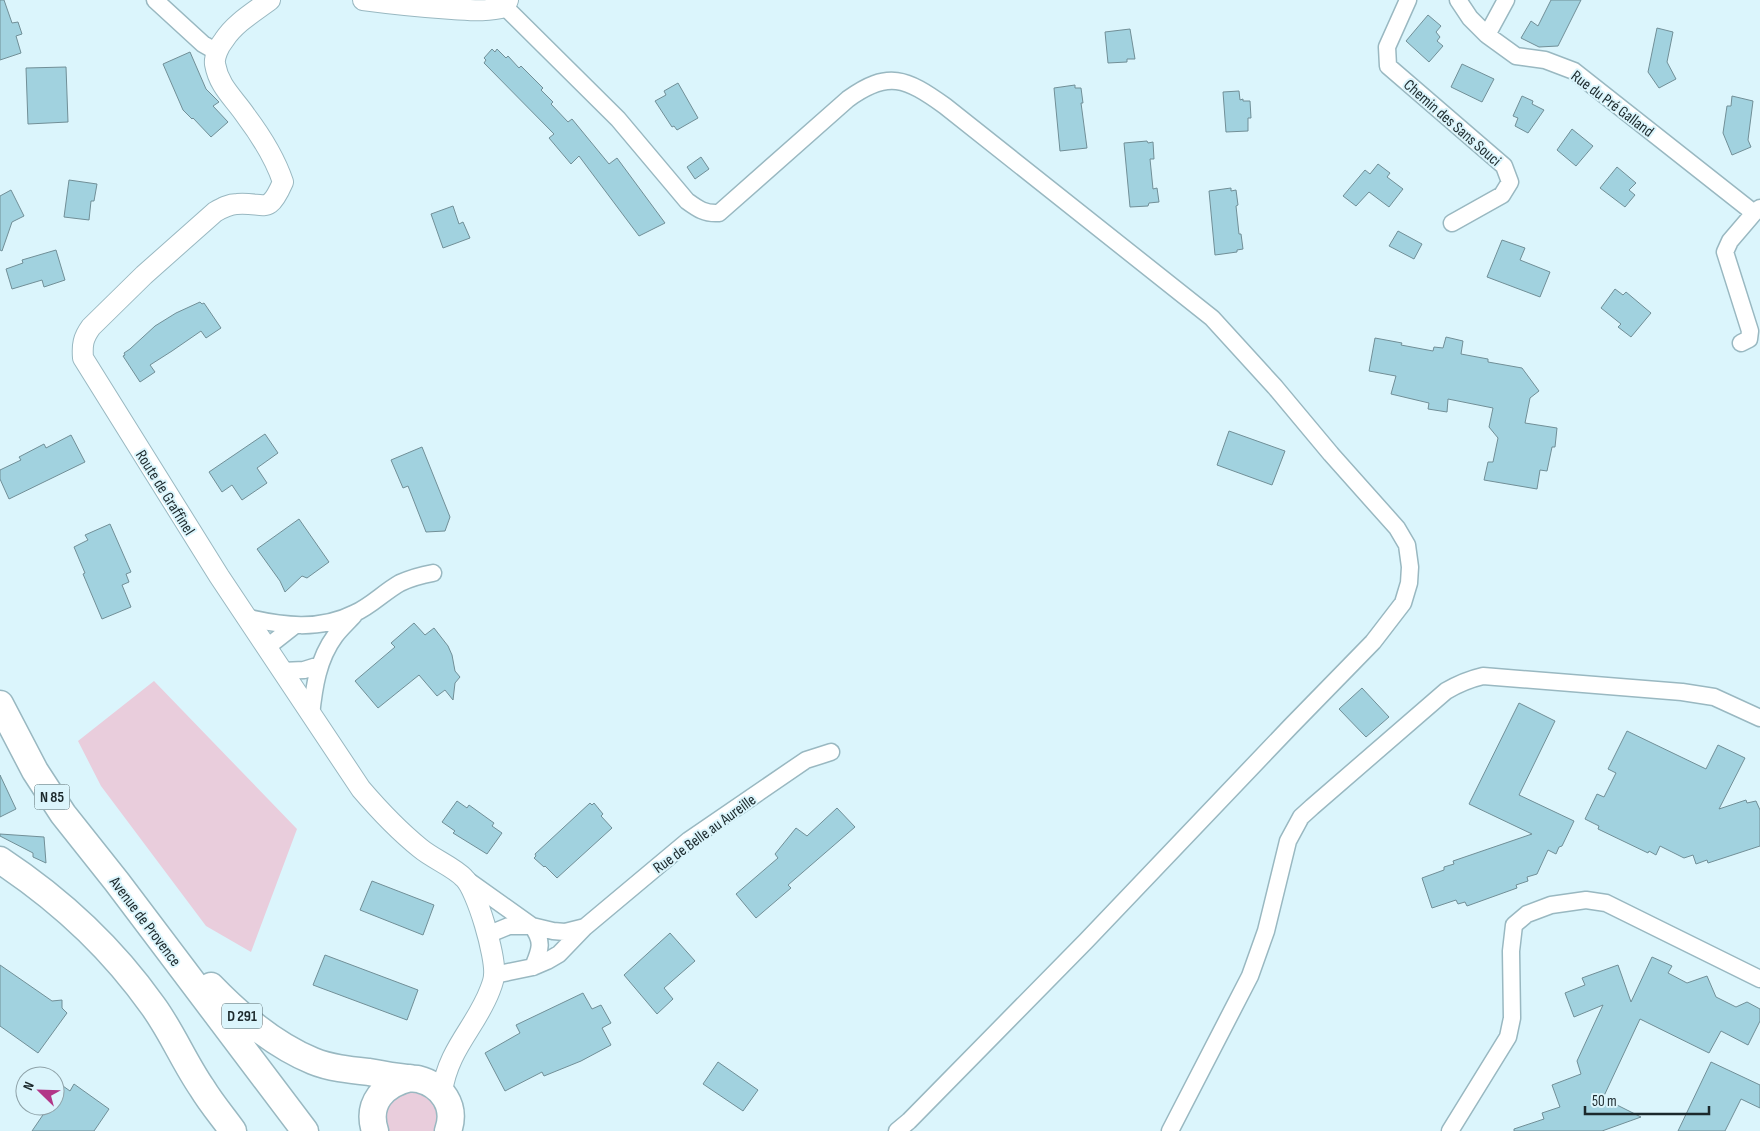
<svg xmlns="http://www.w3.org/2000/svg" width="1760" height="1131" font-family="'Sofia Sans Condensed',sans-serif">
<rect width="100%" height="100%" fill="#dbf5fc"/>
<path fill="#e9cddc" d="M154,681L297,829L251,952L206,926L101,786L78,741Z
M417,1088L439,1104L438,1131H386L383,1123L391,1097Z"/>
<path fill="#a1d2df" stroke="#718f97" d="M0,0H4L12,23L18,22L22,34L16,36L21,53L0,60Z
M1551,0H1581L1558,46L1539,47L1521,38L1531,21L1538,26Z
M1428,15L1441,26L1436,32L1440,37L1437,41L1443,46L1429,62L1406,41Z
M1657,28L1673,32L1667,62L1676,79L1659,88L1648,72Z
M1130,29L1135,59H1127V62L1108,63L1105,32Z
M492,49L495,52L497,49L506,58L508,56L519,68L521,66L543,88L541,90L553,102L551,104L568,122L572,119L609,164L617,158L665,223L639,236L579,156L571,164L549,138L554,134L484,63L486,60L484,58Z
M190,52L206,89L219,102L213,106L228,122L211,137L193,118L192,119L183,110L163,64Z
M1462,64L1494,79L1482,102L1451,87Z
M66,67L68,122L28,124L26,68Z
M678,83L698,118L677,130L674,126L672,127L655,101L666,95L664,91Z
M1075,85V88H1081L1083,103H1081L1087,148L1060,151L1054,88Z
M1239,91L1240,100L1243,99V101H1250L1251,118H1248V131L1226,132L1223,92Z
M1522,96L1533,101L1532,104L1544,110L1528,133L1515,126L1518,118L1513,116Z
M1732,96L1753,101L1748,140L1751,147L1732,155L1723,133L1727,106H1731Z
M1572,129L1593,146L1576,166L1557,150Z
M1147,141L1148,143L1153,142L1154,159H1150L1153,189L1157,188L1159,202L1149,203L1148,206L1130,207L1124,143Z
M701,157L709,169L695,179L687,167Z
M1378,164L1390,173L1387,177L1403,189L1389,207L1369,192L1356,206L1343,196L1365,170L1370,174Z
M1617,167L1636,183L1629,190L1635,195L1625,207L1600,188Z
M69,180L97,184L94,201H91L89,220L64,217Z
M1231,188V191L1236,190L1238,205L1236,206L1239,234H1241L1243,249L1237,250V252L1215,255L1209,191Z
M11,190L24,216L12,222L2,251L0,250V196Z
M453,206L459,224L463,222L470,238L443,248L431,214Z
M1398,231L1422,244L1414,259L1389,246Z
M1502,240L1525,248L1520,260L1550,272L1540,297L1487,277Z
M56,250L65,280L44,287L42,280L12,289L6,269L23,263L22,260Z
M1615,289L1623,295L1626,292L1651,313L1631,337L1618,327L1621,324L1601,308Z
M200,302L202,304L204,303L221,328L206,338L201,331L172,351L150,365L155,372L140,382L123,356L125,355L124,353L130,349L155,326L176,313Z
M1446,337L1463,341L1461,354L1488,359V362L1522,368L1539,391L1530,398L1525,423L1557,428L1555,447H1552L1547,471L1540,470L1537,489L1484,480L1488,462H1493L1498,438L1489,427L1493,408L1448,399L1447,412L1428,409L1429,403L1391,394L1396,376L1369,371L1375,338L1402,343L1401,345L1433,351L1434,347L1443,348Z
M1229,431L1285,451L1272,485L1217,465Z
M265,434L278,453L257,468L267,483L242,500L232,485L222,492L209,472Z
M71,435L85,462L9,499L0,479V470L21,460L19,457L44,444L46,448Z
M422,447L450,517L445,531L426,532L408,486L403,488L391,460Z
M299,519L329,562L307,578L302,576L285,592L280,581L257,549Z
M110,524L131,572L126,574L129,582L122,585L131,607L102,619L83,574L85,573L74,547L88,540L85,535Z
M414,623L425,635L434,628L448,646L452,655L455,671L460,677L455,683L453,700L445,690L437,696L419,675L378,708L355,681L395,647L391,643Z
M1362,688L1389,717L1366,737L1339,709Z
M1519,703L1555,721L1519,795L1574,821L1562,846L1559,847L1556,854L1548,850L1537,874L1527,877L1528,881L1516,885L1517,888L1467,906L1465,902L1458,904L1456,900L1432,908L1422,878L1444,870V867L1454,864L1453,861L1532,834L1469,804Z
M1627,731L1706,769L1718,745L1745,758L1719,809L1746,800L1747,803L1756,801L1760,810V846L1708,863L1707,860L1696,864L1693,855L1684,858L1660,846L1656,855L1649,851L1648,853L1598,829L1599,826L1585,819L1597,794L1604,797L1616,773L1608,769Z
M0,775L16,809L0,817Z
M457,801L467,808L469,805L494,823L492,826L502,833L487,854L453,833L455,831L442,822Z
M590,803L592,805L594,803L603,814L601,816L612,828L557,878L545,866L544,867L534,858L536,856L535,854Z
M837,808L855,827L788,885L791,888L756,918L736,894L778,858L775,854L796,828L807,836Z
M0,834L44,837L46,863L33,857V853L0,836Z
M372,881L434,905L423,935L360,910Z
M670,933L695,961L664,988L673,999L657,1014L624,975Z
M325,955L418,990L407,1020L313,985Z
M1652,957L1672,966L1668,973L1687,983L1707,976L1716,997L1736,1007L1747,1002L1760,1009V1021L1748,1045L1721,1031L1709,1053L1640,1019L1603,1098L1641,1117L1602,1131H1514V1129L1544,1119L1542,1113L1560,1107L1552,1085L1581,1074L1577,1061L1603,1005L1574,1017L1565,993L1585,985L1582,978L1618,965L1631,1002Z
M0,965L52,1001L62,1000V1008L67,1013L38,1053L0,1026Z
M583,993L592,1009L601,1005L611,1023L602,1028L611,1045L581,1061L544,1076L542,1072L505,1091L485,1053L520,1033L516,1025Z
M718,1062L758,1090L743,1111L703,1084Z
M1711,1062L1760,1085V1108L1741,1099L1725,1131H1678Z
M74,1084L109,1109L94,1131H32L49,1106H55V1097L63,1086L70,1091Z"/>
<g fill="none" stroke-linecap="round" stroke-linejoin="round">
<g stroke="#99b8c1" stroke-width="19">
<path id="minor" d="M155,0L203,44L217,52
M1408,0L1387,47L1388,66L1504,166L1510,182L1502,195L1452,223
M1458,0L1470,18L1487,35
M1506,0L1487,35L1516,56L1545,60L1574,71L1754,213L1760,208
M505,7L618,119L687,201C698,209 705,214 719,213L848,99C888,70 906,78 945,106L1212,318L1275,387L1331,454L1397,528L1407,545L1410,567L1409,583L1403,603L1373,642L1291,726L1086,941L909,1121L897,1131
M1741,343L1749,339L1750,331L1725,252L1730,241L1754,213
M245,617C282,626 320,631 355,613C371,606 384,592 400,583C411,578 422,575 433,573
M266,648L294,626
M282,671L304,670L320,665
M311,715C314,687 318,659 335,636C341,628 348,622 354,615
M466,879L532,926L553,931L565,932L585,927
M532,926C544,942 540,950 533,967
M487,935L509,926H532
M494,975L533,967L547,961L559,954L585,927L689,840L806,760L831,752
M1170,1131L1250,976L1266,931L1288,841L1301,817L1312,807L1446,691C1458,684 1470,679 1483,676L1682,692L1714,697L1760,718
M1450,1131L1508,1037L1512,1018L1511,951L1514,925L1527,914L1551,905L1586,900L1606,903L1760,979"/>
</g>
<g stroke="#99b8c1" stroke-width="22">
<path id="tertiary" d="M270,0C254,12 235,23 224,40C219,46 214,57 215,64C219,87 234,98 246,116C261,136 275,158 283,182C268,216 266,202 237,204C229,204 222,208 215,212L144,275L91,327C83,338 82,345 83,358L219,576L361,789C379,810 399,831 420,848C433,859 454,867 464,878C477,890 496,957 494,975C494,979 492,985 490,990C476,1027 448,1049 442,1092
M363,0C393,4 422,7 452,9C470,10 488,12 505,7L508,0"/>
</g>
<g stroke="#99b8c1" stroke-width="29">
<path id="primary" d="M0,704L35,771L63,814L117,882L305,1131
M0,860C59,899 112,948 153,1006C172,1032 184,1062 202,1088C211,1103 223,1117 233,1131
M211,986C240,1016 274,1045 313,1061C330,1068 350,1070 369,1072C385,1075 402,1078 418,1079C442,1085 457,1106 448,1131
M375,1131C366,1103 384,1084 410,1078"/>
</g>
<use href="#minor" stroke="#fff" stroke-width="16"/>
<use href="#tertiary" stroke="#fff" stroke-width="20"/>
<use href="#primary" stroke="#fff" stroke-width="26"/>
</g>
<g text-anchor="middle" stroke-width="4" stroke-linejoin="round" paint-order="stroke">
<g fill="#dbf5fc" stroke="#55666a" stroke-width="1">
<rect x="34.5" y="784.5" width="35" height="25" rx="4"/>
<rect x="222" y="1003.5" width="40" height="25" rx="4"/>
</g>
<g font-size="15" font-weight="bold" fill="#1c292c">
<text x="52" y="802">N 85</text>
<text x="242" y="1021">D 291</text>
</g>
<g font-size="16" fill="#1c292c" stroke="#dbf5fc">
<text transform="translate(1613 103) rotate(37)" y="6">Rue du Pré Galland</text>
<text transform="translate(1453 122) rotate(41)" y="6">Chemin des Sans Souci</text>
<text transform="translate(166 492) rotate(58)" y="6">Route de Graffinel</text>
<text transform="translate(704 833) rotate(-36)" y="6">Rue de Belle au Aureille</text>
<text transform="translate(146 921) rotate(53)" y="6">Avenue de Provence</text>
</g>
</g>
<g transform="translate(40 1091) rotate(293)"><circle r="24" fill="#dbf5fc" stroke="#8fa3a9"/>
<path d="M0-4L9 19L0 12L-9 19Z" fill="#b23688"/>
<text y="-8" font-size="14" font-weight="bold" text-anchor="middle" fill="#1c292c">N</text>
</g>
<path d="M1585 1106v8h124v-8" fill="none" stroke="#1c292c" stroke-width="2.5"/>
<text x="1592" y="1106" font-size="15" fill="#1c292c" stroke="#dbf5fc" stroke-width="4" paint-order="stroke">50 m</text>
</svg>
